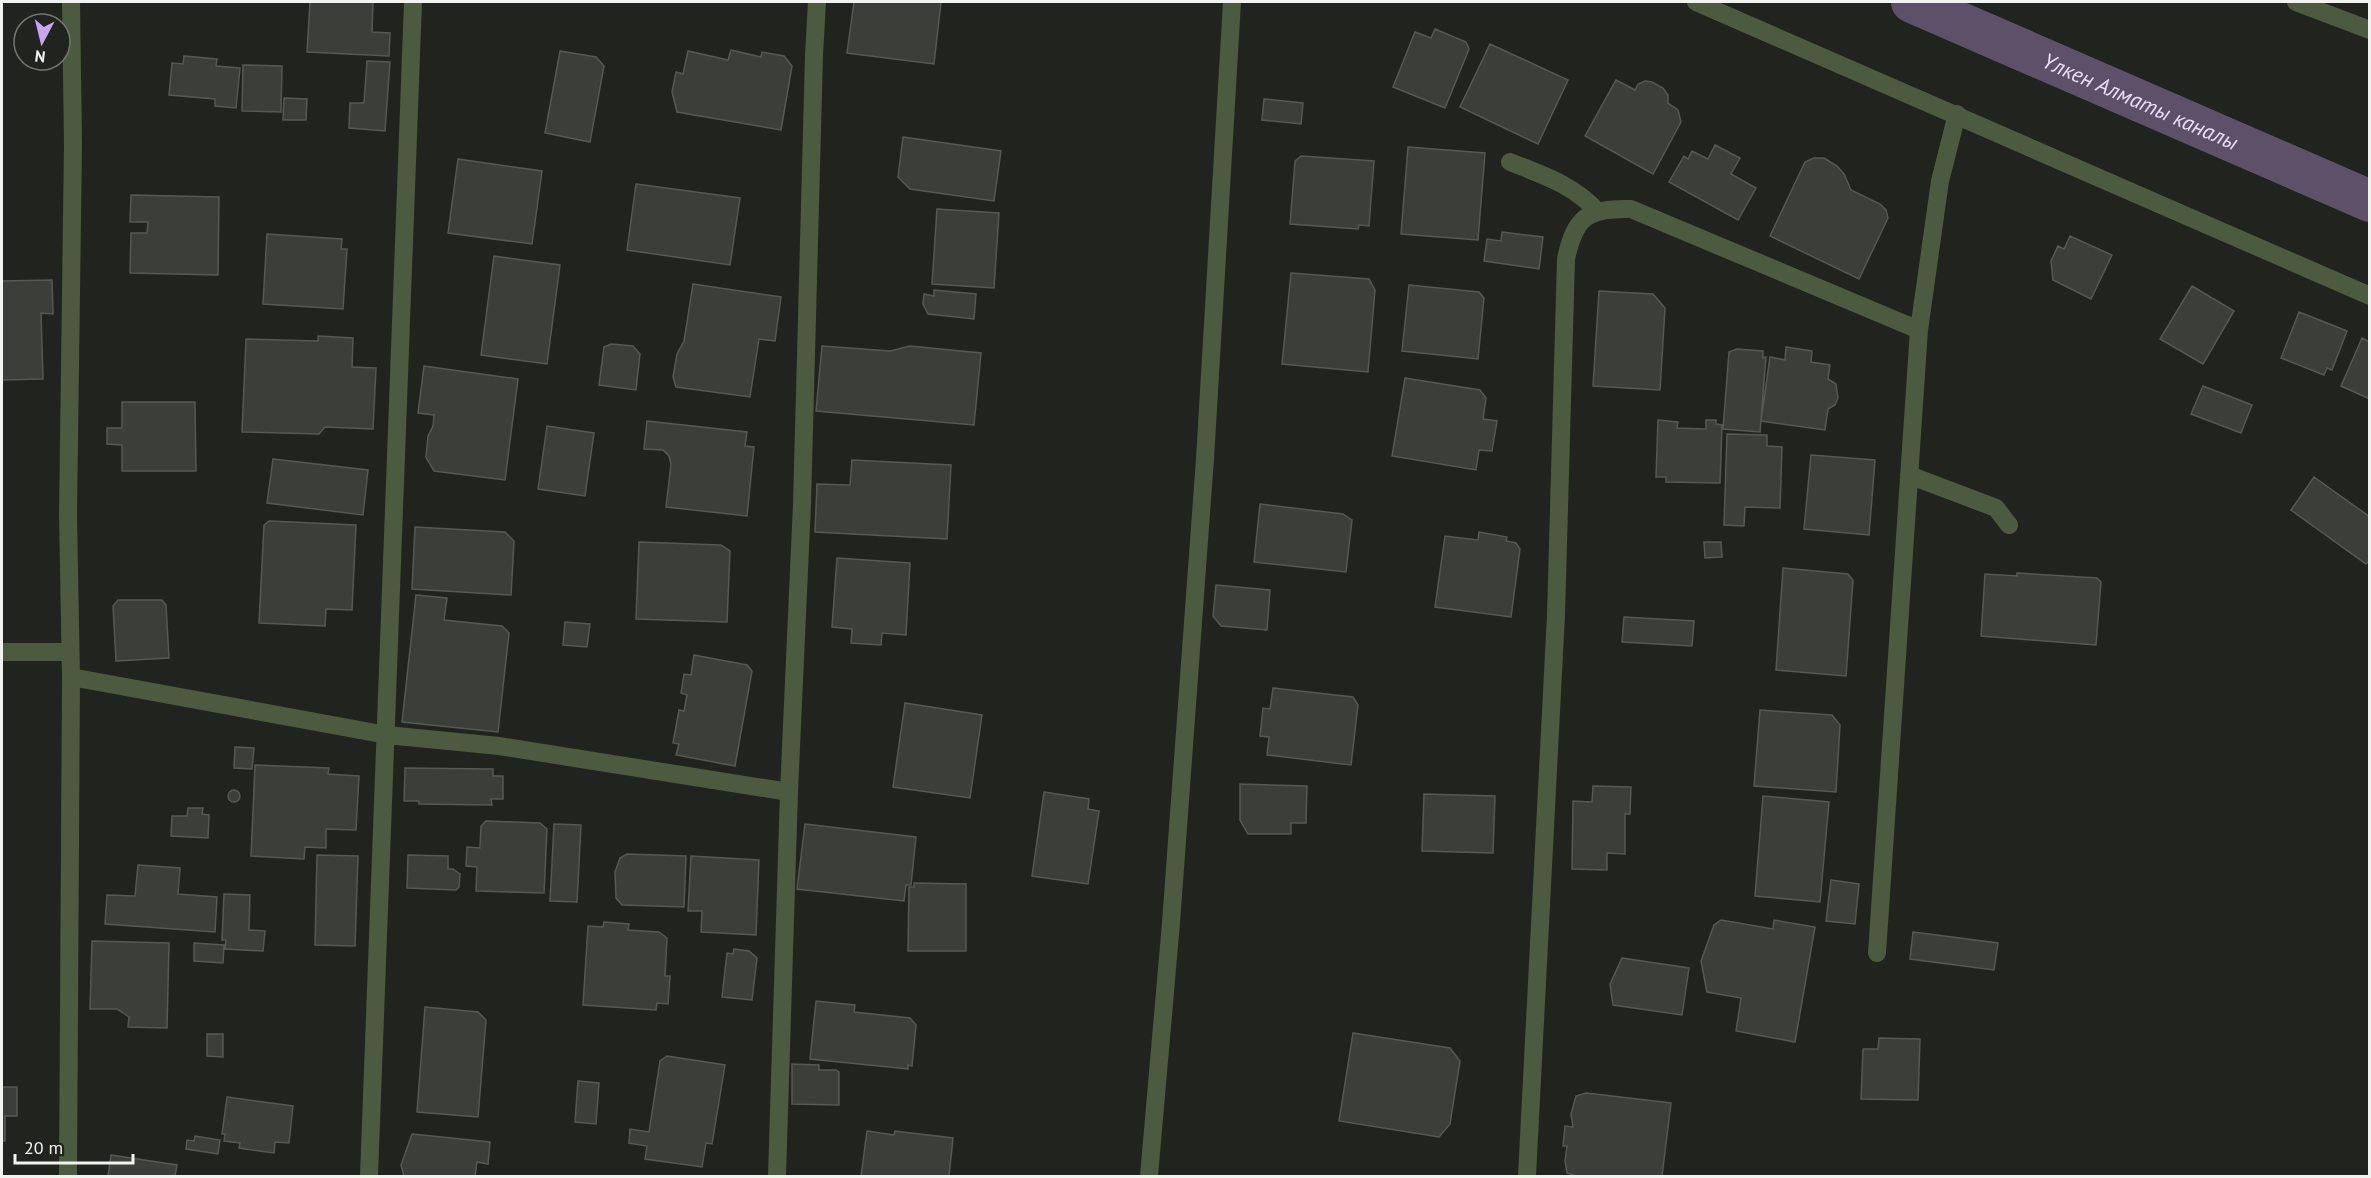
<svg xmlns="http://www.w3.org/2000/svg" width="2371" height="1178" font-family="'PT Sans',sans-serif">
<rect width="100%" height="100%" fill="#21231f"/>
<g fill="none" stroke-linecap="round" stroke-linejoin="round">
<path stroke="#5c5169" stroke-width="42" id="s1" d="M1912,2L2370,201"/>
</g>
<path fill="#3b3e39" stroke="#555953" stroke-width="1.5" d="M310,2H373L372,32L390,33L389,56L307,52Z
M854,2H941L934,64L847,53Z
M1435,29L1466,42L1469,49L1445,108L1393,87L1415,32L1431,38Z
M1490,44L1568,80L1538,144L1460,107Z
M731,50L761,57L762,52L784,56L792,66L781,130L677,112L672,92L676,72L683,74L688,51L728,60Z
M560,51L596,57L604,66L590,142L545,133Z
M184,56L217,59L216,66L240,68L236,108L215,106V99L169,95L172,63L183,64Z
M367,61L390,62L385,131L349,128L350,103H364Z
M243,65L282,66L281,112L242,111Z
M1616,80L1635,90L1638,84L1645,81L1652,82L1663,88L1668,95V103L1678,110L1681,122L1653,174L1585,136Z
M284,98L307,99L306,120H283Z
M1264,99L1303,103L1301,124L1262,120Z
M903,137L1001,151L994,201L910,189L898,177Z
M1715,145L1740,158L1731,174L1756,188L1738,220L1669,182L1684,156L1688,159L1692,151L1708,159Z
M1408,147L1485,153L1478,240L1401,234Z
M1301,156L1374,161L1369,226L1359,225L1358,229L1290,224L1295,161Z
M1814,158H1824L1837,166L1844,174L1851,190L1880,204L1886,210L1888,218L1859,279L1770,236L1805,162Z
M458,159L542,171L532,244L448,233Z
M636,184L740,198L730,265L627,250Z
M131,195L219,197L218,275L130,273L131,233H147L148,222H130Z
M937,209L999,213L994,288L932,284Z
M1502,232L1543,237L1539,269L1484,261L1487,239L1501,241Z
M267,234L342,239L341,249H347L343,309L263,304Z
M2070,236L2112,255L2091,299L2053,280L2051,261L2058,246L2064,249Z
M494,256L560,265L547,364L481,355Z
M1291,273L1369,279L1375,290L1368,372L1282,364Z
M52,280L53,314L41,313L43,379L2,380V281Z
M693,284L781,297L775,341L759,339L750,397L676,387L673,377L677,354L684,341Z
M1409,285L1479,292L1484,298L1478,359L1402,351Z
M2192,286L2234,311L2203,364L2160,339Z
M934,290L976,294L974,319L928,314L923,304L924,294L934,296Z
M1599,291L1653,294L1665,308L1660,390L1593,386Z
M2299,312L2347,331L2332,370L2327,368L2324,375L2281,358Z
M318,336L353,338L352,367L376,368L373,429L325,427L319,434L242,432L246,339L318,341Z
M2362,338L2370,342V399L2341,386Z
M611,344L633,346L640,354L636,390L599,385L604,347Z
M822,346L890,351L910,346L981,353L974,425L816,411Z
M1786,347L1812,351L1811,362L1830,365L1828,379L1836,384L1838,398L1835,405L1828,409L1825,430L1761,421L1770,357L1785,360Z
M1737,349L1763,351V358L1766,357L1760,432L1723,429L1729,352Z
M424,366L518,379L505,480L434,471L426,457L428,436L433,426L434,415L418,413Z
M1405,378L1480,390L1486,398L1483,419L1497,421L1492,451L1479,450L1476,470L1392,456Z
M2203,386L2252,405L2241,433L2191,414Z
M122,402H195L196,471H122V445L107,444V428H122Z
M1658,420L1678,422L1677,428L1706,429V420H1716V424L1722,425L1720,483L1666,482V477H1656Z
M647,421L747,432L745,446L754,447L747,516L666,507L671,464L669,456L663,450L644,449Z
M547,426L594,433L585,496L538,489Z
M1727,434L1767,435V446L1782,447L1780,508L1745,507L1744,526L1724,525Z
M1811,455L1875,460L1869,535L1804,529Z
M273,459L368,470L363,515L267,503Z
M852,460L951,465L947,539L815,532L817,484L850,485Z
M2314,477L2370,517V560L2366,564L2291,510Z
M1260,504L1343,514L1352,520L1346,572L1254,562Z
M269,521L356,525L352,610L326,609L325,626L259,623L264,525Z
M415,527L505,532L514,541L511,595L412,589Z
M1479,532L1507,537L1506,541L1516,543L1520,549L1511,617L1435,607L1445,536L1478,540Z
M639,542L721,545L730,551L727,622L636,619Z
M1704,542H1721L1722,557L1705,558Z
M837,558L910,563L906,635L882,633L881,645L851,643L852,629L832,627Z
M1783,568L1848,574L1853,580L1846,676L1776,670Z
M2017,573L2097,578L2101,582L2096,645L1981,636L1985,574L2017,576Z
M1216,585L1270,590L1267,630L1221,626L1213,616Z
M416,595L447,598L444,620L502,626L509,633L498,732L402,722Z
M118,600H162L166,605L169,658L116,661L113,606Z
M1624,617L1694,621L1692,646L1622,642Z
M565,622L590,624L587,647L563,645Z
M694,655L747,665L752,671L735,766L676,755L679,744L673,743L679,710L684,711L687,695L681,693L684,674L691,675Z
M1273,688L1353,697L1358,705L1351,765L1267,755L1269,737L1260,736L1263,708L1270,709Z
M905,703L982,715L970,798L893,787Z
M1760,710L1832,715L1840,725L1836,792L1754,786Z
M235,747L254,748L252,769L234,768Z
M255,765L329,768L328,774L359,776L356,830L326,829V848L305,847L304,859L251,856Z
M405,768L493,769V776H503V799H491L492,805L419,804V801H404Z
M1240,784L1307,786L1306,823H1291V834H1248L1240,820Z
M1593,786L1631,787L1630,814H1625V854L1607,853V870L1572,869L1573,801L1592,802Z
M228 796a6 6 0 1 1 12 0a6 6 0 1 1-12 0Z
M1044,792L1089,799L1088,809L1099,811L1088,884L1032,876Z
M1424,794L1495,796L1493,853L1422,851Z
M1763,796L1829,802L1820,902L1755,896Z
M188,808H203L202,814L209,815L208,838L171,836L172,816H187Z
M486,821L540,823L547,829L544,893L476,891L477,867L466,866L467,847L480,848L481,826Z
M554,824L581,825L577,902L550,901Z
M805,824L916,837L911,885H906L904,901L797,889Z
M627,854L686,856L684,907L622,905L616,898L615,872L620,858Z
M317,855L358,856L355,946L315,945Z
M408,855L448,856V869H453L460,874L459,887L456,890L407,888Z
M691,856L759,860L756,935L701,932L702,911H688Z
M138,865L180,868L178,894L217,897L215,932L105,924L107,895L135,896Z
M1831,880L1859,884L1855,924L1826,921Z
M914,883L966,884V951H908L909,887H914Z
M224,894L250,895L249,930L265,931L263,951L225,949L226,940H222Z
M1721,920L1773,929L1774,920L1815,927L1795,1042L1736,1031L1741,998L1707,992L1701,961L1714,925Z
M604,922L629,924L628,930L659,932L667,938L665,976H670L668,1004L657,1003L656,1010L583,1005L588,926L603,927Z
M1913,932L1998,943L1994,970L1910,959Z
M92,941L169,943L167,1028L128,1027L129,1017L117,1009H90Z
M194,943L224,945L223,963L194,961Z
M734,949L749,951L757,958L752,1000L722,997L727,953L733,954Z
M1622,958L1689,968L1682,1015L1613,1005L1610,984Z
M816,1001L855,1005L854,1012L910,1018L916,1025L912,1066L908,1065V1069L810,1059Z
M425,1007L478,1012L486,1020L478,1117L417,1112Z
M1353,1033L1450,1048L1460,1061L1450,1124L1439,1137L1339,1121Z
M207,1034H223V1057L207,1056Z
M1879,1038L1920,1039L1918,1100L1861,1099L1863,1049H1878Z
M667,1056L725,1065L712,1144L706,1143L702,1167L645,1159L647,1146L629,1143L630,1129L649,1132L660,1061Z
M792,1064L819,1065V1070H836L839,1072V1105L792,1104Z
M2,1068V1087H17V1116H5V1141H2Z
M578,1081L599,1083L596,1124L575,1122Z
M1586,1093L1671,1103L1662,1176H1576L1567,1173L1565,1161L1567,1146H1563L1565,1126L1573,1127L1571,1114L1576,1096Z
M227,1097L293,1106L289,1143L275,1142L274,1153L239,1148L240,1143L224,1141L225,1134H222Z
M867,1131L894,1135L895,1131L953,1138L949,1176H861Z
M412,1134L490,1142L488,1164L477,1162L475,1176H404L401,1165Z
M195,1136L220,1140L218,1154L186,1149L187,1140L194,1141Z
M111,1155L177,1165L175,1176H108Z"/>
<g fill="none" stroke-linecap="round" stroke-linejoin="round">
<path stroke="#4c5a3f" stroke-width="18" d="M2296,2L2370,30
M1510,162C1543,175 1574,185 1598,212
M1909,475L1996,508L2009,525
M2,652H70
M71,677L387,735L499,746L789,792
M1877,953L1919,330L1940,181L1957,114
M68,1176L71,677L68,515L73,144L71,2
M369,1176L413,2
M777,1176L789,792L802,504L814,55L817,2
M1149,1176L1171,923L1205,459L1232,2
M1527,1176L1556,615L1566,259C1575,217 1587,208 1631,209L1919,330"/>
<path stroke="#4c5a3f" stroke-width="18" d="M1696,2L2370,296"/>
</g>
<g text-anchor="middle" stroke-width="5" stroke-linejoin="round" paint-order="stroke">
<g font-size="22" font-style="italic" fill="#e9dbf9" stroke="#21231f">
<text dy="8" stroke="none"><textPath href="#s1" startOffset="249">Үлкен Алматы каналы</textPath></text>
</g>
</g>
<rect width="2371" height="1178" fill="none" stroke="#f1f3f0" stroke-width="6"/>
<g transform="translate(42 42) rotate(187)"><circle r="28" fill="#21231f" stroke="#747673" stroke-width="1.5"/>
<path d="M0-4.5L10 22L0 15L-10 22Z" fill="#c8a5ef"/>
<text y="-9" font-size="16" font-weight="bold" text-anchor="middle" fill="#f1f3f0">N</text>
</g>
<path d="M15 1154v9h118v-9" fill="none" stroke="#f1f3f0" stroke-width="3"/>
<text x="24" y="1154" font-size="18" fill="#f1f3f0" stroke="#21231f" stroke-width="4.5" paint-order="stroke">20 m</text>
</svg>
